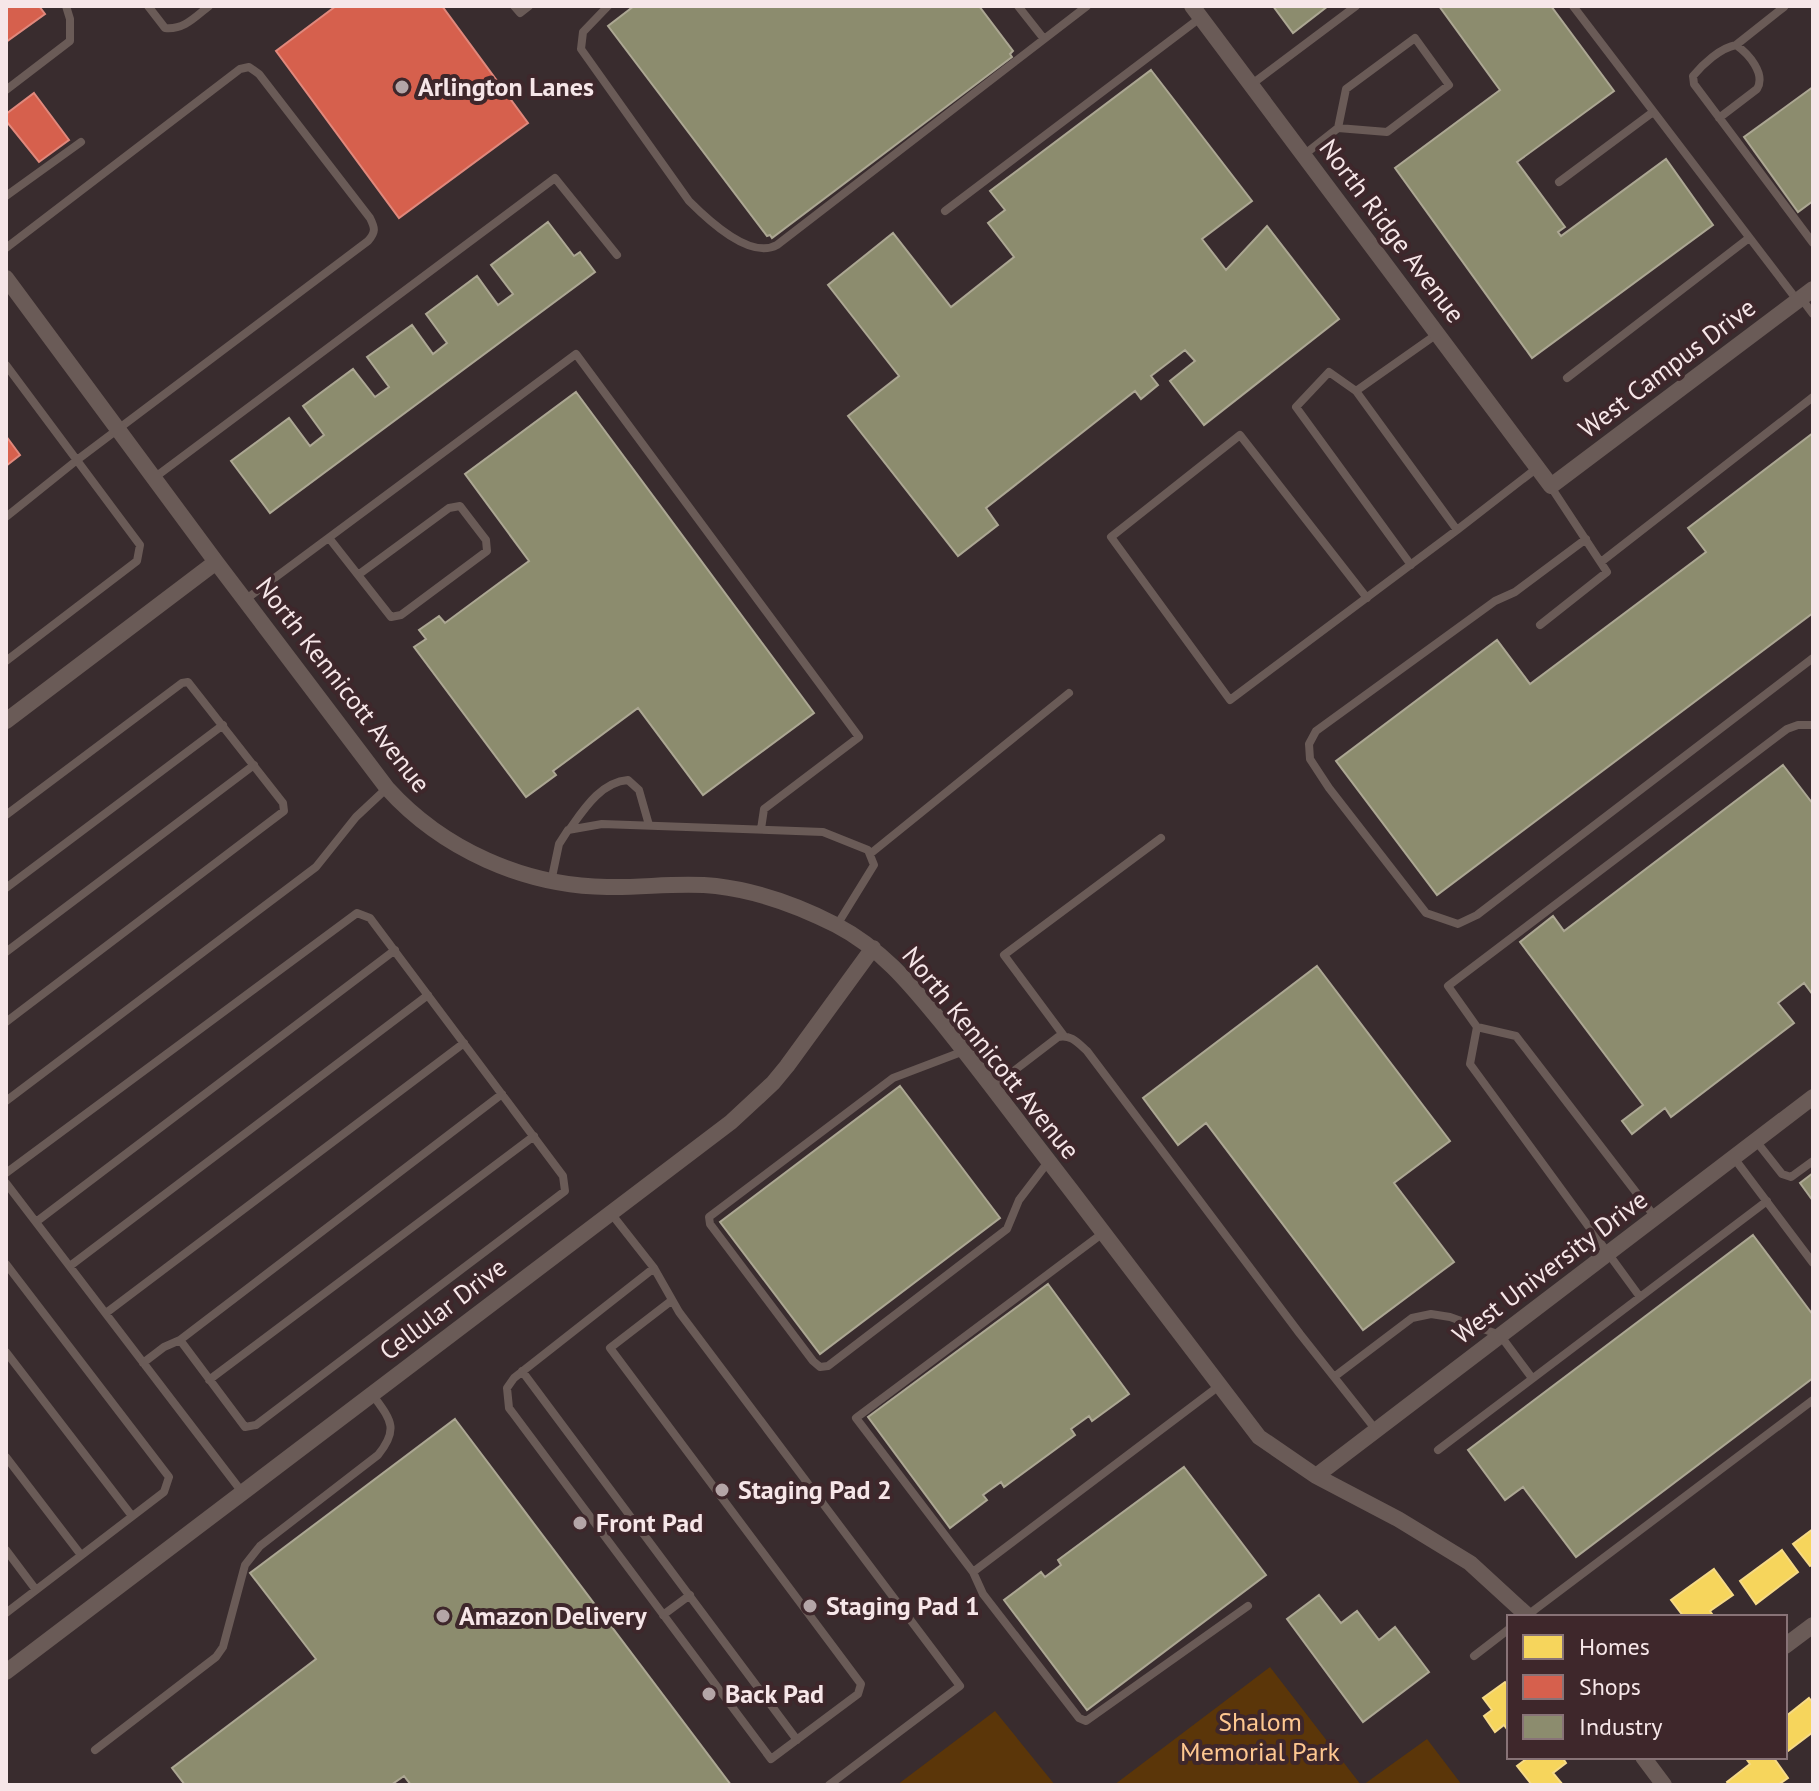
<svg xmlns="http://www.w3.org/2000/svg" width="1819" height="1791" font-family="'PT Sans',sans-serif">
<rect width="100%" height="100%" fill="#392c2e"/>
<path fill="#5b3609" d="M1270,1667L1361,1785H1114Z
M995,1711L1055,1785H897Z
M1427,1739L1462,1785H1363Z"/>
<path fill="#f6d55c" stroke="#f6da86" stroke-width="2" d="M1813,1529V1564L1810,1566L1793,1544Z
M1782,1550L1798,1572L1756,1604L1740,1581Z
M1714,1569L1733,1595L1710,1611L1714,1617H1684L1671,1600Z
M1505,1682L1509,1687V1732L1504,1725L1495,1732L1484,1716L1492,1710L1483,1698Z
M1809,1698L1813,1703V1732L1788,1751L1785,1748V1717Z
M1529,1757H1562L1566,1763L1553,1773L1563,1785H1532L1517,1766Z
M1745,1757H1773L1788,1778L1778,1785H1729L1727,1782L1750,1764Z"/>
<path fill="#d6604d" stroke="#e0887c" stroke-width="2" d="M6,6H39L45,14L6,42Z
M336,6H442L528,123L399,218L276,51Z
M34,93L69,140L39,162L6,121V114Z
M6,436L20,455L6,466Z"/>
<path fill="#8c8c6e" stroke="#aca793" stroke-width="2" d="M634,6H979L1013,51L1010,54L1012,57L772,238L770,235L767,236L608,26Z
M1273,6H1328L1293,33Z
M1439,6H1551L1614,91L1517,162L1565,227L1558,232L1561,236L1666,159L1713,225L1532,358L1395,168L1500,90Z
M1151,70L1252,201L1202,239L1226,270L1267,226L1339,319L1204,425L1170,381L1195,361L1185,350L1151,376L1158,385L1141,399L1135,391L986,508L998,525L958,556L848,416L899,376L828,285L893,233L951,307L1014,257L988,223L1005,210L990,191Z
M1813,87V201L1798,212L1744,137Z
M548,222L574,256L580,252L595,272L270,513L231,461L289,418L310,446L324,435L303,406L353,369L375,397L389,387L367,357L412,325L433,354L447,343L426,314L477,276L498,305L513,294L491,265Z
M576,392L814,713L703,795L638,708L553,771L556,775L526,797L414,647L426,639L419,630L439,616L445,623L529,561L465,474Z
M1813,433V613L1437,895L1336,761L1497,640L1530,684L1706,552L1688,528Z
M1783,765L1813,804V995L1804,983L1778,1003L1794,1023L1671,1117L1665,1108L1632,1134L1622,1121L1643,1105L1520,942L1553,916L1564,931Z
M1317,966L1450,1141L1394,1183L1454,1262L1363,1330L1206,1123L1178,1145L1143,1098Z
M900,1086L1000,1218L820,1354L720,1222Z
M1813,1173V1201L1800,1183Z
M1753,1235L1813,1315V1378L1576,1557L1523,1487L1505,1500L1468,1450Z
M1048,1284L1129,1394L1092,1421L1089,1416L1071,1429L1075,1435L1004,1487L1001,1482L983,1495L987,1500L950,1528L868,1417Z
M455,1419L731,1785H411L404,1776L391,1785H185L172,1768L316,1659L250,1573Z
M1184,1467L1266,1575L1087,1710L1004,1600L1041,1572L1045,1577L1061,1565L1058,1560Z
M1319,1595L1341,1623L1357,1611L1379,1640L1395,1627L1429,1672L1363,1722L1287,1619Z"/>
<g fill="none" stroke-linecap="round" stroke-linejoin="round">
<path stroke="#6a5b57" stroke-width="8" d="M148,6L165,28C184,30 195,17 209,6
M514,6L520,13L529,6
M608,6L583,32L581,49L689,201C708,220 750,260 777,245L1087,6
M1018,6L1044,39
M1573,6L1797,300
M1736,45L1784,7
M1252,84L1356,6
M6,90L70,41V19L66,6
M1719,118L1757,89C1766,74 1749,54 1736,45C1720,48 1703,64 1693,76L1694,84L1813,243
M1305,154L1338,128L1346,89L1415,38L1449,85L1387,132L1338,128
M1559,182L1653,112
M6,196L81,142
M945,211L1200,18
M6,248L240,69L249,67L259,74L370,218C375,228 376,232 368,241L77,460L6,517
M1801,298L1813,314
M1437,334L1356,391L1457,530L1537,468
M6,365L140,545L137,561L6,661
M1567,378L1749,238
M1356,391L1329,372L1296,407L1411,565
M154,478L555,178L617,255
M329,538L391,617L401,615L487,551L486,540L460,506L449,508L358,575
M1586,539L1515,592L1495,601L1316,731L1309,744L1310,759L1329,788L1426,913L1458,924L1477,915L1813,658
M1601,562L1813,397
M1367,598L1240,435L1111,537L1230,700L1457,530
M245,600L576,354L859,737L764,809L761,829
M1540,625L1607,572L1551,487
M6,815L182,683L188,682L283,803L284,811L6,1022
M569,830C584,809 601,782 628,780L639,790L649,825
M870,854L1069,693
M551,882L559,844L568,830L602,824L823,832L868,850L874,865L837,925
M6,888L223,725
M6,952L254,765
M1477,1027L1448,986L1787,729L1798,725H1813
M1064,1036L1004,955L1161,838
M964,1051L893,1078L709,1217L710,1224L813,1361L820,1367L828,1366L1007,1229L1019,1200L1048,1162
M993,1087L1058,1037C1071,1034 1078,1043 1087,1051L1300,1334L1376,1430
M6,1101L316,867L356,817L387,788
M1756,1141L1782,1174L1791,1177L1813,1161
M1734,1158L1813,1263
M6,1173L357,913L370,918L563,1176L565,1191L256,1425L245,1427L180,1340L164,1347L143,1363
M6,1183L242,1492
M610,1212L654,1268L679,1312L960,1686L829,1785
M36,1222L395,950
M1103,1233L856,1418L973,1572L983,1594L1079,1718L1086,1721L1248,1606
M6,1264L169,1477L164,1492L6,1613
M70,1266L428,995
M654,1268L514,1378L507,1388L509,1408L771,1759L858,1694L861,1684L610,1348L671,1301
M1640,1297L1470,1064L1477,1027L1516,1036L1655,1217
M106,1313L464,1043
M180,1340L502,1094
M6,1352L132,1516
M522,1371L797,1740
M1334,1377L1412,1318L1431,1314L1450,1317L1500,1335L1532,1378
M209,1380L534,1136
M1438,1450L1767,1201
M6,1457L81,1555
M6,1550L36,1590
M973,1572L1219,1386
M663,1615L690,1595
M1525,1617L1813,1400
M1474,1656L1509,1629
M95,1750L216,1657L223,1647L245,1565L260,1546L378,1455C400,1428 390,1419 372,1394"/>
<path stroke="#6a5b57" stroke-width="16" d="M1192,6L1551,486L1813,289
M6,278L216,562L387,788C442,849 524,886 607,887C643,888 680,882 716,886C758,891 799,906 836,925C882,949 910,984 942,1023C971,1059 999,1096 1027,1133C1105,1234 1182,1336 1259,1437L1316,1476L1398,1519L1470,1563L1529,1617
M6,721L216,562
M1316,1476L1813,1097
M1785,1646L1813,1625
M6,1672L731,1122L773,1083L787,1066L873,948
M1643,1757L1664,1785"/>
</g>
<g fill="#b4a5a7" stroke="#3e272b" stroke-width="3">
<circle cx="402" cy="87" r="8"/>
<circle cx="722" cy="1490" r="8"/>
<circle cx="580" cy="1523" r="8"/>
<circle cx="810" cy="1606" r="8"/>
<circle cx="443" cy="1616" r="8"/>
<circle cx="709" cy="1694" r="8"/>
</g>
<g text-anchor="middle" stroke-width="8" stroke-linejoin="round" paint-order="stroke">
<g font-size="26" font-weight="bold" fill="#f6e6e8" stroke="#3e272b" text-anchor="start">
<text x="418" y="96">Arlington Lanes</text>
<text x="738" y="1499">Staging Pad 2</text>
<text x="596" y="1532">Front Pad</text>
<text x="826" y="1615">Staging Pad 1</text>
<text x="459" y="1625">Amazon Delivery</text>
<text x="725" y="1703">Back Pad</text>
</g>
<g font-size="26" fill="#f6e6e8" stroke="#3e272b">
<text transform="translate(1392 231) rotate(53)" y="9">North Ridge Avenue</text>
<text transform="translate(1667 368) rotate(-37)" y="9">West Campus Drive</text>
<text transform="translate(343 685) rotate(52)" y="9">North Kennicott Avenue</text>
<text transform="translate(991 1053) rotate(51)" y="9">North Kennicott Avenue</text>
<text transform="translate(1550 1267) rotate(-37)" y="9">West University Drive</text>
<text transform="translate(443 1309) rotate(-37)" y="9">Cellular Drive</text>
</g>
<g font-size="26" fill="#fec790" stroke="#3e272b">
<text x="1260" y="1731">Shalom<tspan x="1260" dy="30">Memorial Park</tspan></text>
</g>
</g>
<rect width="1819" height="1791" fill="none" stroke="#f6e6e8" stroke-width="16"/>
<rect x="1507" y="1615" width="280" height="144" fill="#3e272b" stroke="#887377" stroke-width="2"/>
<rect x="1523" y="1635" width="40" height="24" fill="#f6d55c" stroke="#887377" stroke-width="2"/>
<text x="1579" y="1655" font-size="24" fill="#f6e6e8">Homes</text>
<rect x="1523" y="1675" width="40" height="24" fill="#d6604d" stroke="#887377" stroke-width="2"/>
<text x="1579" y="1695" font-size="24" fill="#f6e6e8">Shops</text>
<rect x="1523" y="1715" width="40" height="24" fill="#8c8c6e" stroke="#887377" stroke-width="2"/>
<text x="1579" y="1735" font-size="24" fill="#f6e6e8">Industry</text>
</svg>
